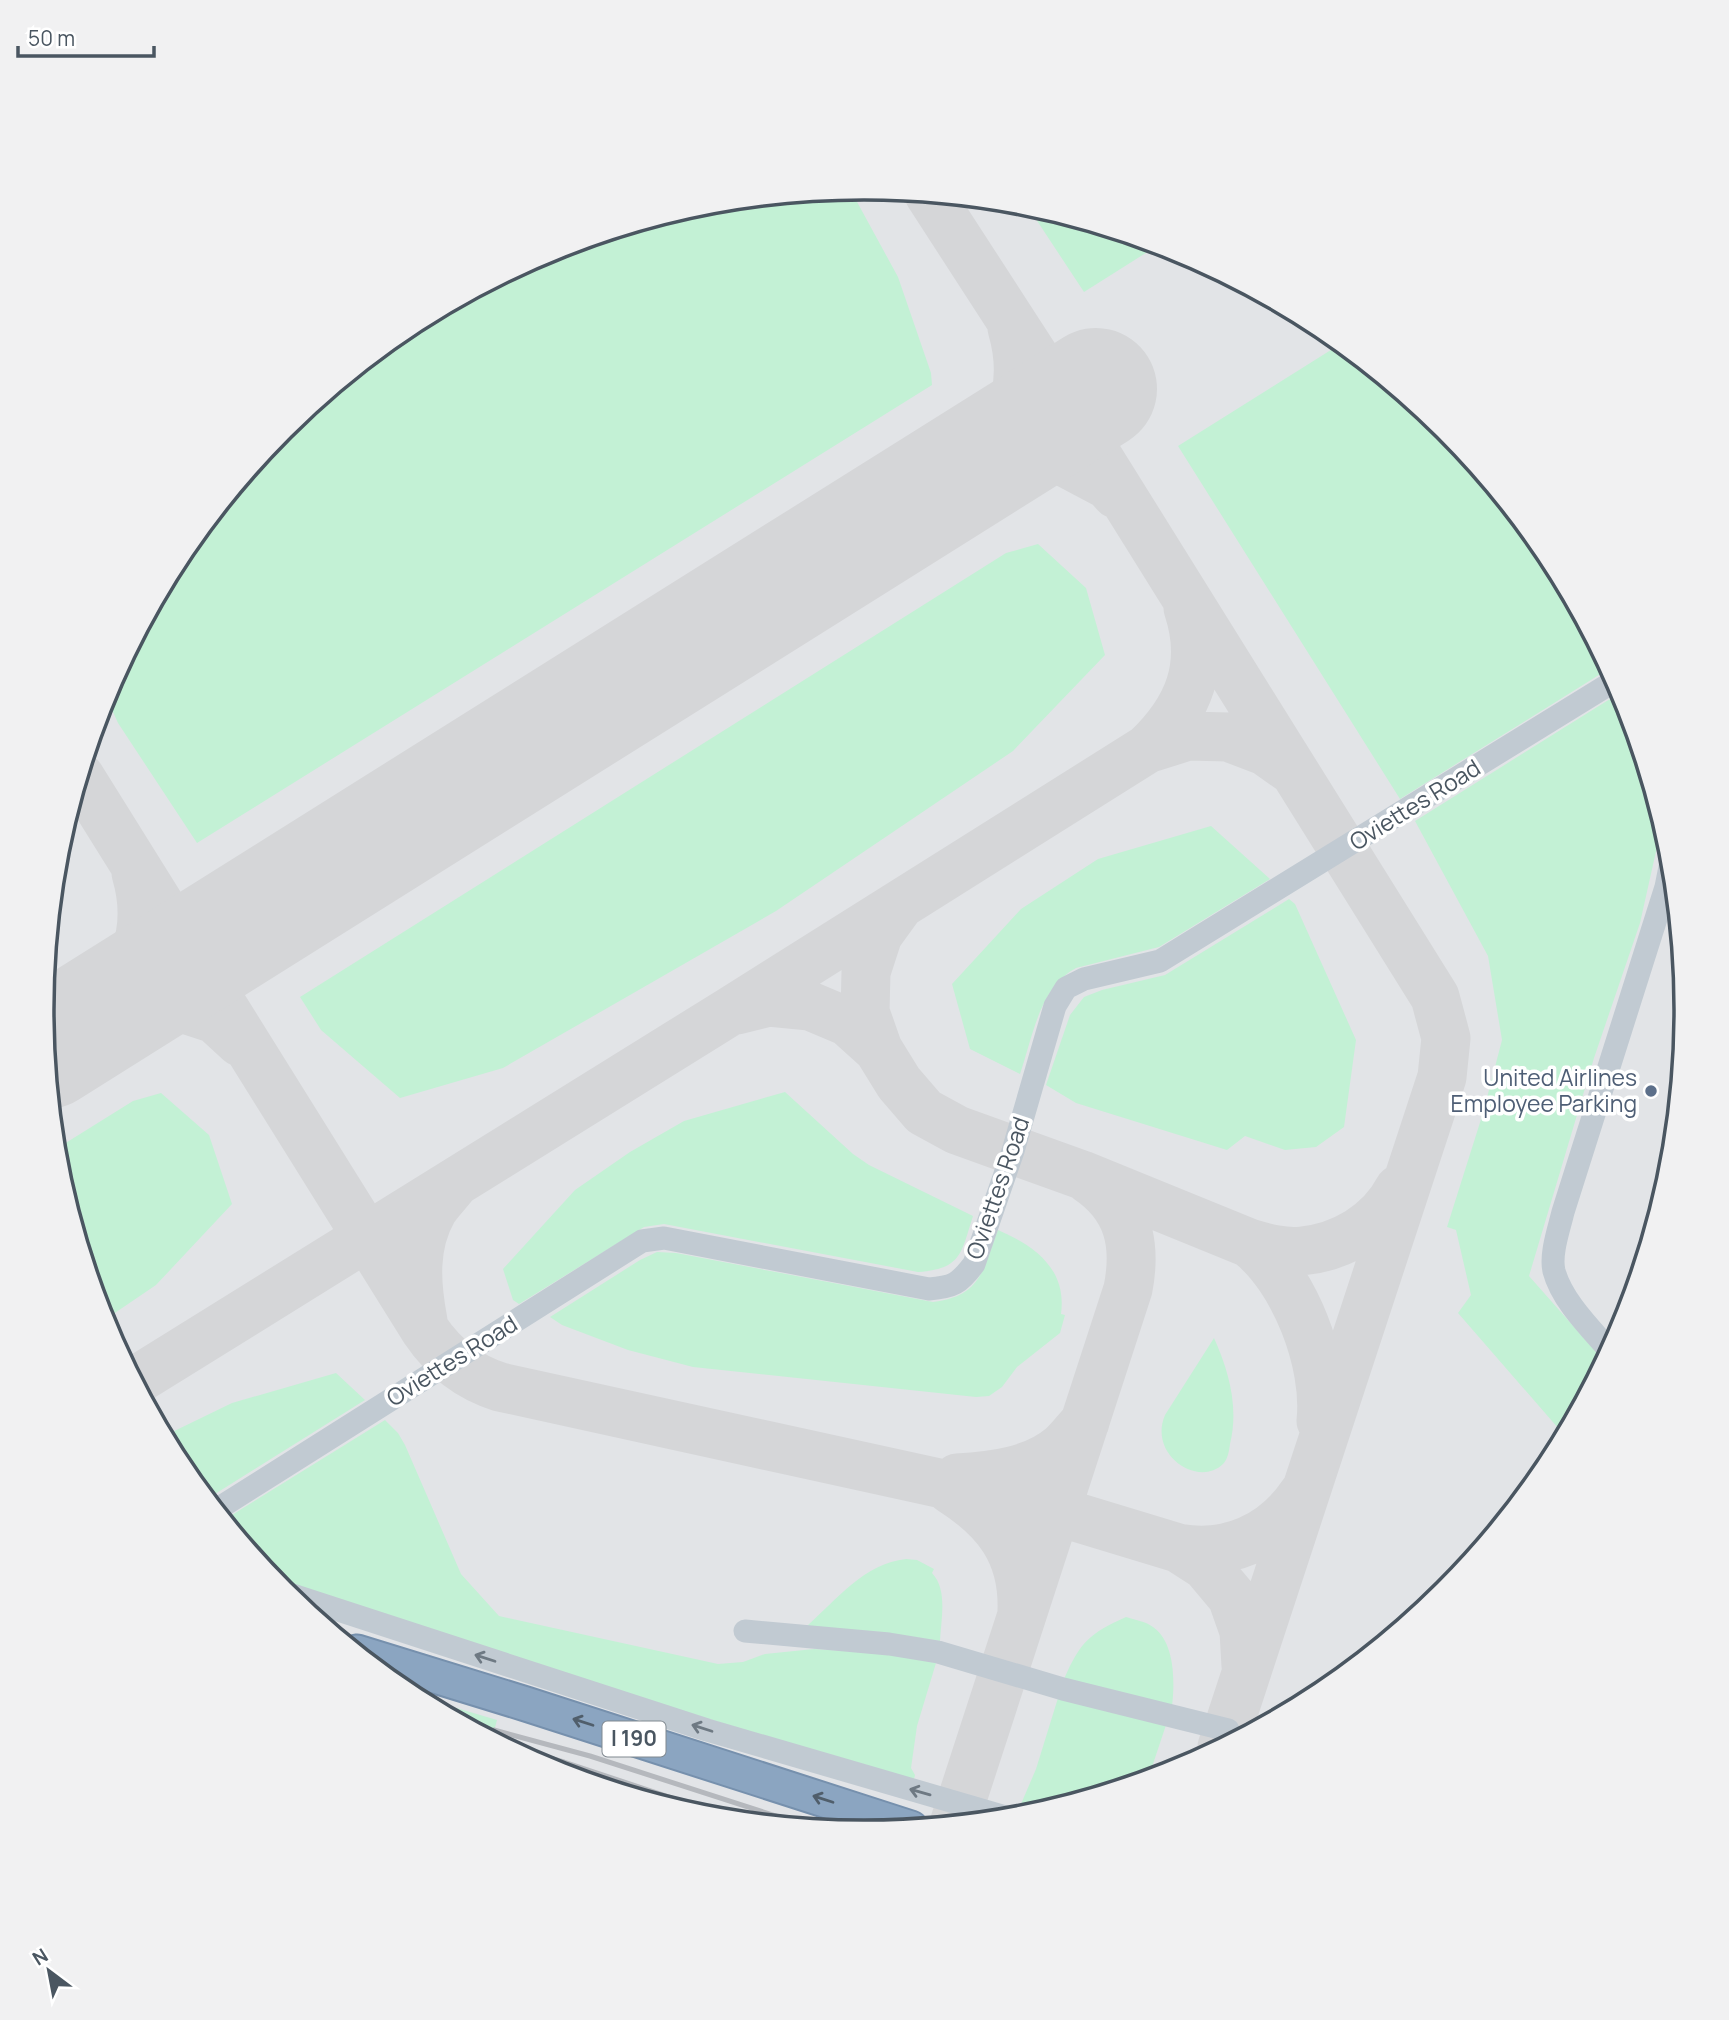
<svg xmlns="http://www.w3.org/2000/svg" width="1729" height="2020" font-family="Manrope,sans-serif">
<rect width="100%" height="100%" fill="#f5f3f3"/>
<path fill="#e2e4e7" d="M44 1010a820 820 0 1 1 1640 0a820 820 0 1 1-1640 0Z"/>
<path fill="#c3f1d5" d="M850,189L898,277L931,373L932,385L197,843L118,723L105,694L181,553L283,428L408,326L550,250L704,203Z
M1026,204L1160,244L1084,292Z
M1342,343L1446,429L1549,553L1610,668L1400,799L1178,446Z
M1038,544L1086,588L1105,655L1013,751L776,911L503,1068L400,1098L321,1030L300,997L1006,553Z
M1625,698L1662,819L1661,829L1640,923L1594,1058L1529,1276L1605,1362L1565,1436L1458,1313L1471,1295L1456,1230L1447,1227L1483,1113L1502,1040L1488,956L1415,821L1610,699Z
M1211,826L1270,879L1159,947L1076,968C1039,988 1033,1036 1020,1074L970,1049L952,984L1021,909L1098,859Z
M1289,899L1295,904L1356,1040L1344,1127L1316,1147L1285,1150L1245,1136L1227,1150L1076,1103L1046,1085L1070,1015L1084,997L1102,990L1165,975Z
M785,1092L853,1154L869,1165L973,1216C961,1253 962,1269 918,1272L664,1224L644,1227L519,1304L513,1300L503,1269L575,1190L630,1152L684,1121Z
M161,1093L209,1135L232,1204L156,1285L103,1321L58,1170L56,1149L133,1101Z
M998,1230C1035,1246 1067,1269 1061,1314L1065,1315L1060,1333L1017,1367L1002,1387L989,1396L976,1397L693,1367L628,1350L562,1325L550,1317L640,1260L657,1252L676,1253L933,1302C982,1296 982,1270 998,1230Z
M1214,1338C1229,1371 1239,1408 1230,1444C1229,1451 1228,1459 1223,1464C1198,1488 1148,1455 1165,1415Z
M336,1373L365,1400L207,1499L180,1467L164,1436L232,1403Z
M385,1420L398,1433L405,1445L461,1574L499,1616L718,1664L743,1662L765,1654L814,1649L891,1654L936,1663L917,1726L911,1768L915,1775L913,1783L276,1583L224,1520Z
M906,1559L917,1560L934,1569L932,1573C948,1590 941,1619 940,1641L879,1632L807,1626C836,1600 865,1563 906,1559Z
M1126,1617C1135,1620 1145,1621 1153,1627C1175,1642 1175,1682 1172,1706L1064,1679C1080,1642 1090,1633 1126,1617Z
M406,1693L497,1720L492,1739L407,1694Z
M1058,1698L1166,1725L1148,1779L1026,1816L1012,1813L1014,1807L1021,1804L1036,1769Z"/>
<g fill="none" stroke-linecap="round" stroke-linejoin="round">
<path stroke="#d5d6d8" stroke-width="49" d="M929,194L1067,407L1435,997L1446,1038L1442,1077L1222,1747
M975,463L1017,456L1059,459L1108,485L1116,494
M975,463C985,453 998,442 1004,430C1020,398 1022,362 1012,328
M1147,749L1188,736L1228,737L1265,751L1292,770
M80,777L425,1330C444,1358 468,1377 500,1387L943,1484L1056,1511L1178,1548L1206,1566L1232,1597L1244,1631L1246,1666
M899,906L878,935L866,972L865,1012L878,1049L899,1083L924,1112L957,1130L1082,1175L1249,1243C1266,1248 1284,1253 1302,1251C1342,1247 1380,1225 1399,1189
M737,1010L769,1002L810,1006L848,1022L878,1049
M86,1022C131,981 154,934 136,873
M85,1023L127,1006L172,1005L215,1019L240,1042
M1249,1243C1295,1279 1327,1363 1321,1421
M423,1321C416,1284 413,1245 433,1210C439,1201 447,1193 454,1184
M135,1381L729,1012L1147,749C1189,709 1207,665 1188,608
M957,1478C993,1476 1034,1471 1062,1447C1071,1439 1077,1430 1085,1422
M950,1489C997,1519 1024,1553 1022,1611
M1178,1548C1228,1557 1274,1537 1303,1494
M954,1824L1128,1289C1137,1243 1128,1206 1088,1179"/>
<path stroke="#d5d6d8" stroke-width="122" d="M46,1048L1096,389"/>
<g stroke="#7690ad" stroke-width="37">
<path id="highway" d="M357,1652L526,1704L911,1828"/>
</g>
<path stroke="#c1cad2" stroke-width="23" d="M1610,1351C1591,1329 1562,1301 1554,1271C1550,1254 1559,1229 1563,1212L1666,887L1672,857
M216,1510L642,1241L664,1238L929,1289C953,1287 959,1284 974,1264L1013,1151L1055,1006L1066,988L1084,979L1160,961L1616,680
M283,1592L707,1730L1009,1818
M745,1631L889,1644L938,1652L1063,1689L1228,1730"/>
<use href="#highway" stroke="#8ba5c1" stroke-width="33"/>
<path stroke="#b5b8bd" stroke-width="5" d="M494,1730L590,1756L810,1827
M502,1745L564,1762L738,1820"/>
</g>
<defs><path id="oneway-shaft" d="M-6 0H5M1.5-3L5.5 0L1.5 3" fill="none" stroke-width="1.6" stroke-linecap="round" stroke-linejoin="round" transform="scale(1.75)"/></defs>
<g stroke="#6e7983">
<use href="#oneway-shaft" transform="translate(485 1658) rotate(-162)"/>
<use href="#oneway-shaft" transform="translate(702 1728) rotate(-162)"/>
<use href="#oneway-shaft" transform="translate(920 1792) rotate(-164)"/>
</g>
<g stroke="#505e6b">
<use href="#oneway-shaft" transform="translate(583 1722) rotate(-162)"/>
<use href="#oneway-shaft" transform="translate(823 1799) rotate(-162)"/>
</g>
<circle fill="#5c6f8a" stroke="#fff" stroke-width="2.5" cx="1651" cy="1091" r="7"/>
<g text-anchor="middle" stroke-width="7" stroke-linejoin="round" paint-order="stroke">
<rect fill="#fff" stroke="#808990" stroke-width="2" x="602.5" y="1721.5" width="63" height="35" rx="5"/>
<g font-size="21" font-weight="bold" fill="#4a5661">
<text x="634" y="1746">I 190</text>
</g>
<g font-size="23" fill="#4a5661" stroke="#fff">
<text transform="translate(1415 805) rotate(-32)" y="8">Oviettes Road</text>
<text transform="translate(998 1188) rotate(-71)" y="8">Oviettes Road</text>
<text transform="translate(452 1361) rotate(-32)" y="8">Oviettes Road</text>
</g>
<g font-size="23" fill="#4e5e75" stroke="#fff" text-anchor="end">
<text x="1637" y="1086">United Airlines<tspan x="1637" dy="26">Employee Parking</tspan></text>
</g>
</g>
<path d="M0 0H1729V2020H0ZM54 1010a810 810 0 1 1 1620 0a810 810 0 1 1-1620 0Z" fill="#f1f1f2" fill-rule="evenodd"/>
<path fill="none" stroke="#4a5661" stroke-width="3.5" d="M54 1010a810 810 0 1 1 1620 0a810 810 0 1 1-1620 0Z"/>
<g transform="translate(49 1971) rotate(328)" stroke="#ffffff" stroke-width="5" paint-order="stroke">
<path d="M0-5L12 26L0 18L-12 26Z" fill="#4a5661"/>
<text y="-10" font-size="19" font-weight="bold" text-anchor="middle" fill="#4a5661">N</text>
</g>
<path d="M18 46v10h136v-10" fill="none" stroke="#4a5661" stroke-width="3.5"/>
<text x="28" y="46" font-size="21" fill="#4a5661" stroke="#ffffff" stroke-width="5" paint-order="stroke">50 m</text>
</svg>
